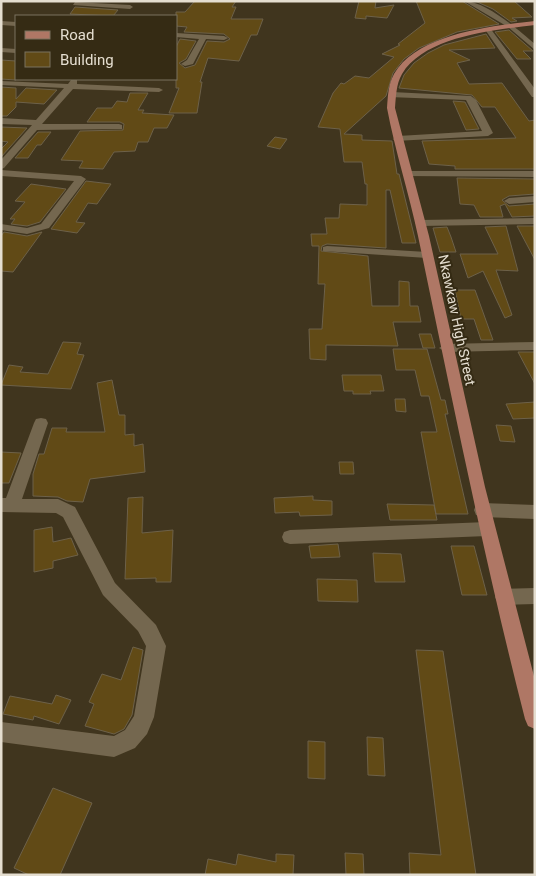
<svg xmlns="http://www.w3.org/2000/svg" width="536" height="876" font-family="Roboto,sans-serif">
<rect width="100%" height="100%" fill="#40351e"/>
<path fill="#614a16" stroke="#6d6149" d="M195,1H236L232,7H236L231,19H263L257,35H251L239,61L208,58L200,82H202L197,113H169L179,88H176V47L180,39L196,41L186,59L179,63L185,68L195,65L207,41L224,42L230,39L224,34L184,32L187,27L176,26V12H185Z
M359,1H376L375,8L394,5L387,18L366,16V19L355,18Z
M416,1H462L499,24L457,32L419,48L404,59L393,73L386,96L344,134L362,135V140L392,141L397,174H399L416,243H402L390,190H386V248L327,244L322,246L321,251L368,256L372,306H399V281L409,282L410,306H418L421,322H393L398,346L326,345V360L310,359L309,329H322L325,284H318L319,246H312L311,234H327L325,218H339L340,204L367,205V184H365L362,162H344L340,129L318,127L333,93L341,83L344,84L355,76L369,78L394,57L382,54L400,45L398,44L425,23Z
M475,1H514L532,17L512,18L517,21L511,22L493,9Z
M75,7L118,10L113,16L70,14Z
M509,30L533,51H523L531,59H517L495,32Z
M486,34L495,48L449,50L470,60L457,63L469,84L502,83L529,121L535,120V169H455V166L429,164L422,141L516,138L495,107H482L472,95L399,88L404,75L414,63L428,53L444,45Z
M1,60L16,61V80L1,79Z
M1,87L16,88V99L26,88L57,90L44,104L16,102V107L7,116H1Z
M130,93H148L138,110H144L142,113L174,115L167,128H154L148,142H138L135,151L114,152L103,169L79,168L83,161L61,160L80,131L123,130L124,124L120,122H87L97,108H112L117,101L127,102Z
M453,101L465,102L479,129L466,130Z
M1,127L27,128L1,157V149L8,142L1,141Z
M38,132H51L41,145H37L28,158H15Z
M275,137L287,139L280,149L267,146Z
M457,178L535,179V194L509,196L502,200L509,206L535,204V216L512,217L505,204L500,206L503,217H480L474,205L460,204Z
M86,181L111,184L97,204L88,203L76,222L85,223L77,233L51,229Z
M31,184L66,189L40,222L27,226L11,224L15,219H10L25,202L15,201Z
M506,226L518,271L496,270L512,315L505,318L483,271L468,278L460,254H498L485,227Z
M517,226H535V260Z
M447,227L451,237L456,252H440L433,228Z
M4,232L27,236L42,232L13,272L1,271V236Z
M455,290H475L493,340H481L474,319H461Z
M419,334H431L435,348H423Z
M63,342L81,343L77,354L84,355L71,389L1,385L9,365L23,367L20,372L48,374Z
M393,349H427L441,400H445L448,414H445L468,514H436L421,432H437L429,396H421L415,370H396Z
M518,352H535V384Z
M342,375H381L384,391H370L371,394H353V391H344Z
M112,380L119,415H125V435L134,434V446L143,444L145,472L90,479L83,502L67,501L58,497L33,496V474L39,454H44L52,428H67L66,432H105L97,383Z
M395,399H405L406,412L396,411Z
M535,402V418L513,419L506,404Z
M496,425L511,426L515,442L500,441Z
M1,452L21,453L9,483H1Z
M339,462H353L354,474H340Z
M313,496V500L332,501V515L300,516L299,512L275,513L274,498Z
M143,497L142,533L173,530L171,582H156V578L125,579L128,498Z
M387,504L434,505L437,520H390Z
M52,527L53,542L71,538L78,555L53,561V568L34,572V530Z
M338,544L340,557L311,558L309,546Z
M451,546H474L487,595H462Z
M373,553L401,554L405,582H375Z
M317,579L357,580L358,602L318,601Z
M133,647L143,650L132,715L124,729L114,734L85,726L94,704L89,702L102,674L121,680Z
M416,650L443,651L476,875H410L409,853L441,855Z
M56,695L71,700L59,724L34,716L33,720L3,714L10,696L52,704Z
M367,737L383,738L385,776L368,775Z
M308,741L325,742V779L308,778Z
M53,788L92,803L60,875H29L14,868Z
M345,853L363,854L364,875H346Z
M238,854L276,862V854L294,855L293,875H205L208,859L236,865Z"/>
<g fill="none" stroke-linecap="round" stroke-linejoin="round">
<path fill="#74674f" fill-rule="evenodd" d="M464,1C486,1 518,30 535,44V50L508,27Z
M75,2L130,5L133,7L130,9L73,5Z
M1,21L16,22V26L1,25Z
M484,28H490L535,89V97H532Z
M176,33L224,36L228,38L224,40L206,39L193,64L185,66L181,64L187,60L199,39L176,37Z
M1,48L16,49V53L1,52Z
M71,80H77V84L159,88L163,90L159,92L73,89L42,124H119L122,125V129L37,130L4,168L1,169V160L32,125L1,124V118L36,120L64,88L1,85V81L68,84Z
M392,92L471,96L476,100L493,133L488,136L395,141L393,139L398,136L482,131L466,100L389,97V93Z
M1,170L81,176L86,179L49,228L27,234L1,230V224L27,228L41,224L74,181L1,176Z
M408,171H535V177L405,176L403,174Z
M535,196V202L509,204L504,201L509,198Z
M535,218V224L420,226L415,223L420,220Z
M327,246L427,252L433,255L427,258L323,251V247Z
M535,342V350L446,352L439,348L446,344Z
M41,418L46,419L48,423L22,499H58L75,507L115,583L156,625L166,646L154,717L147,734L135,748L114,757L1,742V722L114,736L125,730L134,716L146,646L138,631L103,595L63,517L56,513L1,512V498H6L34,423L36,419Z
M482,503L535,505V519L482,517L476,515L474,510L476,505Z
M487,522L493,524L495,529L493,534L487,536L290,544L284,542L282,537L284,532L290,530Z
M535,588V604L504,605L498,603L495,597L498,591L504,589Z"/>
<path fill="#af7765" fill-rule="evenodd" d="M535,21V25C495,30 425,36 402,74C396,84 396,97 395,108L429,236L485,487L535,680V729L528,726L525,719C484,559 452,398 418,236C409,193 395,151 387,108C388,96 388,85 394,74C418,33 493,26 535,21Z"/>
</g>
<g text-anchor="middle" stroke-width="4" stroke-linejoin="round" paint-order="stroke">
<g font-size="14" fill="#e5ded0" stroke="#352b14">
<text transform="translate(457 320) rotate(78)" y="5">Nkawkaw High Street</text>
</g>
</g>
<rect width="536" height="876" fill="none" stroke="#e5ded0" stroke-width="5"/>
<rect x="15" y="15" width="162" height="65" fill="#352b14" stroke="#7b735f"/>
<rect x="25" y="31" width="25" height="8" fill="#af7765" stroke="#7b735f"/>
<text x="60" y="40" font-size="15" fill="#e5ded0">Road</text>
<rect x="25" y="52" width="25" height="15" fill="#614a16" stroke="#7b735f"/>
<text x="60" y="65" font-size="15" fill="#e5ded0">Building</text>
</svg>
